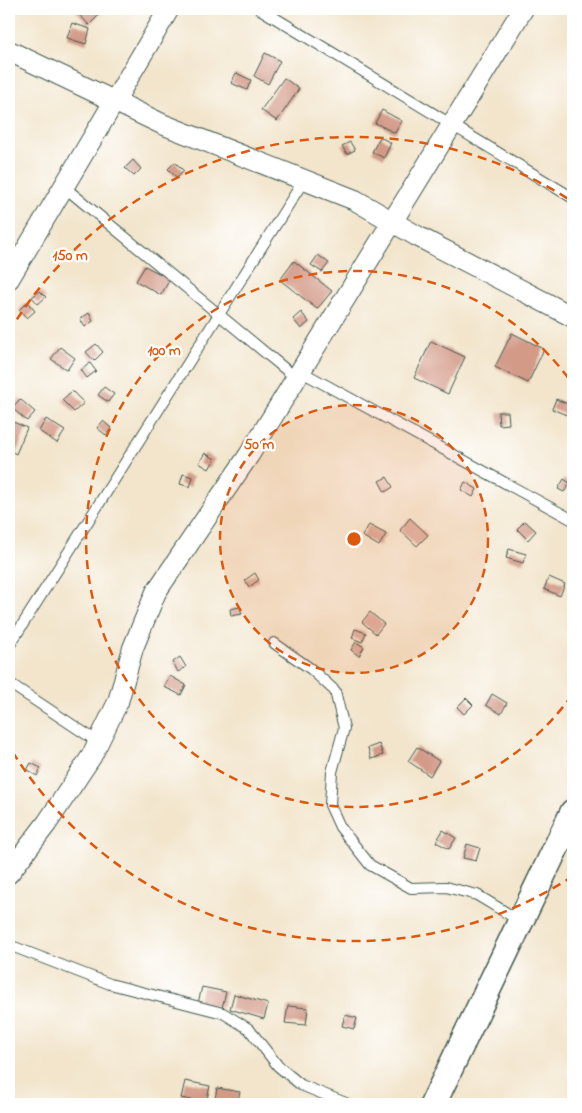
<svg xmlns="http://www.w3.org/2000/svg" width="582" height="1113" font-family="'Indie Flower',sans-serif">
<rect width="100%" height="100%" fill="#fff"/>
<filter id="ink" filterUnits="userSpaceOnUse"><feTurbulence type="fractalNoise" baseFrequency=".02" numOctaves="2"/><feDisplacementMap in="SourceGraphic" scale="10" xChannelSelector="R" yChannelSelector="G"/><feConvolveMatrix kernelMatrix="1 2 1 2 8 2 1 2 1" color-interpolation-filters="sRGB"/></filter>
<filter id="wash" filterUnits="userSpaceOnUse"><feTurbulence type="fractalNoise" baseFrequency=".0096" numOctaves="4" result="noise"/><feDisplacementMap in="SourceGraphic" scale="20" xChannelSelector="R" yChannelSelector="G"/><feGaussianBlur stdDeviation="1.12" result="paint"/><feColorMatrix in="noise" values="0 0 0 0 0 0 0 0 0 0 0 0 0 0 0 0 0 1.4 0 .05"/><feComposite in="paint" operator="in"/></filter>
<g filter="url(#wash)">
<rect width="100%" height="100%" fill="#f2e5cc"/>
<g id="blocks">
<path fill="#d39a88" d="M74,9H105L89,25Z
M72,23L90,29L86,44L67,38Z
M265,53L280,61L268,84L254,76Z
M236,73L251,80L247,90L231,83Z
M284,78L299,89L277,121L261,110Z
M382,110L402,121L395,133L375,123Z
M380,137L391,143L384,158L372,152Z
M350,142L355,150L347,154L342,146Z
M133,160L141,169L134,176L125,168Z
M175,162L184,171L177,178L168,169Z
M318,255L329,263L322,272L311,265Z
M294,261L332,291L317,309L280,280Z
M145,266L170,279L161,295L136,281Z
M40,291L46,297L38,304L32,297Z
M27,302L35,311L27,318L19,310Z
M301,312L309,322L301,329L293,319Z
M89,313L93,321L85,327L80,319Z
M512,333L544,349L528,383L495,367Z
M431,341L465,357L448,394L414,378Z
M96,344L103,352L94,361L86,352Z
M60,347L75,358L67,370L51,359Z
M90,363L96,371L87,378L81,370Z
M104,387L114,394L108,402L98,395Z
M72,391L84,403L74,412L62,400Z
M20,399L35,412L27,421L12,408Z
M556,399L573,406L569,416L552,409Z
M498,412H508L509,424L499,425Z
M46,419L65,431L57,443L39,431Z
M11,421L27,428L16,454L9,450V427Z
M103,421L111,428L106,435L97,428Z
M205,453L215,459L209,469L199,463Z
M183,474L193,477L190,487L180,484Z
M387,477L393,487L385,492L379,481Z
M564,479L570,483L564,492L558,489Z
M465,482L477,489L473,497L461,490Z
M410,518L428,535L417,546L400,530Z
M525,521L536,531L528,540L517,529Z
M369,525L386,534L379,546L362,536Z
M509,549L526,554L523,563L506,558Z
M255,573L259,580L249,587L245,580Z
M549,577L565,584L560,596L544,589Z
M240,607L242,614L231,616L230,609Z
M370,612L384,624L376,634L362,622Z
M355,629L366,633L362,642L352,638Z
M356,642L364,647L359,656L351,650Z
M180,657L186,667L178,672L173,662Z
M170,676L186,685L181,695L164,687Z
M492,694L507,703L501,714L486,705Z
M466,698L473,705L464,714L457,707Z
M379,744L383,755L371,759L368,748Z
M417,747L439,761L430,776L408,761Z
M31,763L41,768L37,776L27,770Z
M443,830L456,838L449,849L436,842Z
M467,844L480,848L476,861L463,858Z
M202,987L226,992L222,1008L198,1003Z
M234,994L268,1004L264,1019L230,1009Z
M288,1006L308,1008L306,1025L285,1023Z
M345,1015L357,1018L354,1029L342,1026Z
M185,1081L210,1086L206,1103L181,1098Z
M217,1088L240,1092L237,1104H214Z"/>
</g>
</g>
<g filter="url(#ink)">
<use href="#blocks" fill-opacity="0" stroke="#3f564b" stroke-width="1"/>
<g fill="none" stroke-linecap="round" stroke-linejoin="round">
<g stroke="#3f564b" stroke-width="12">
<path id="service" d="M260,9L573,198
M63,186L296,378
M300,371L573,520
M274,643L311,669L335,691L344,728L332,772L330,805L340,827L370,865L411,888L446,887L477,895L520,921
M9,646L304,180
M9,683L98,742
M9,945L110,984L223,1013L249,1029L278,1066L301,1085L348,1104"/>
</g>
<g stroke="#3f564b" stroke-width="22">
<path id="minor" d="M9,51L162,124L355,200L417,236L573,317
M9,279L169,9
M9,873L47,823L91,757L118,702L133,648L156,592L249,455L523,9"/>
</g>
<g stroke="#3f564b" stroke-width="28">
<path id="tertiary" d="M433,1104L573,812"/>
</g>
<use href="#service" stroke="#fff" stroke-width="10"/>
<use href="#minor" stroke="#fff" stroke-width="20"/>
<use href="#tertiary" stroke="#fff" stroke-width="25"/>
</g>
</g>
<circle cx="354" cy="539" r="134" fill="#de580e" fill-opacity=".12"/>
<g fill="none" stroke="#de580e" stroke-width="2.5" stroke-dasharray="9 6">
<circle cx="354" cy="539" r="134"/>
<path d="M572 695A268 268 0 1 1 572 383"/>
<path d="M573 876A402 402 0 0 1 9 746M9 332A402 402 0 0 1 573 202"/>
</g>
<circle cx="354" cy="539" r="8" fill="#de580e" stroke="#fff" stroke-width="2.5"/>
<g font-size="15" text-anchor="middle" font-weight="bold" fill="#de580e" stroke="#fff" stroke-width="4.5" stroke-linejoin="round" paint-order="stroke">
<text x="70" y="260">150 m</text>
<text x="164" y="355">100 m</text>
<text x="259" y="449">50 m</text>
</g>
<rect width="582" height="1113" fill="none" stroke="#fff" stroke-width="30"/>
</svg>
